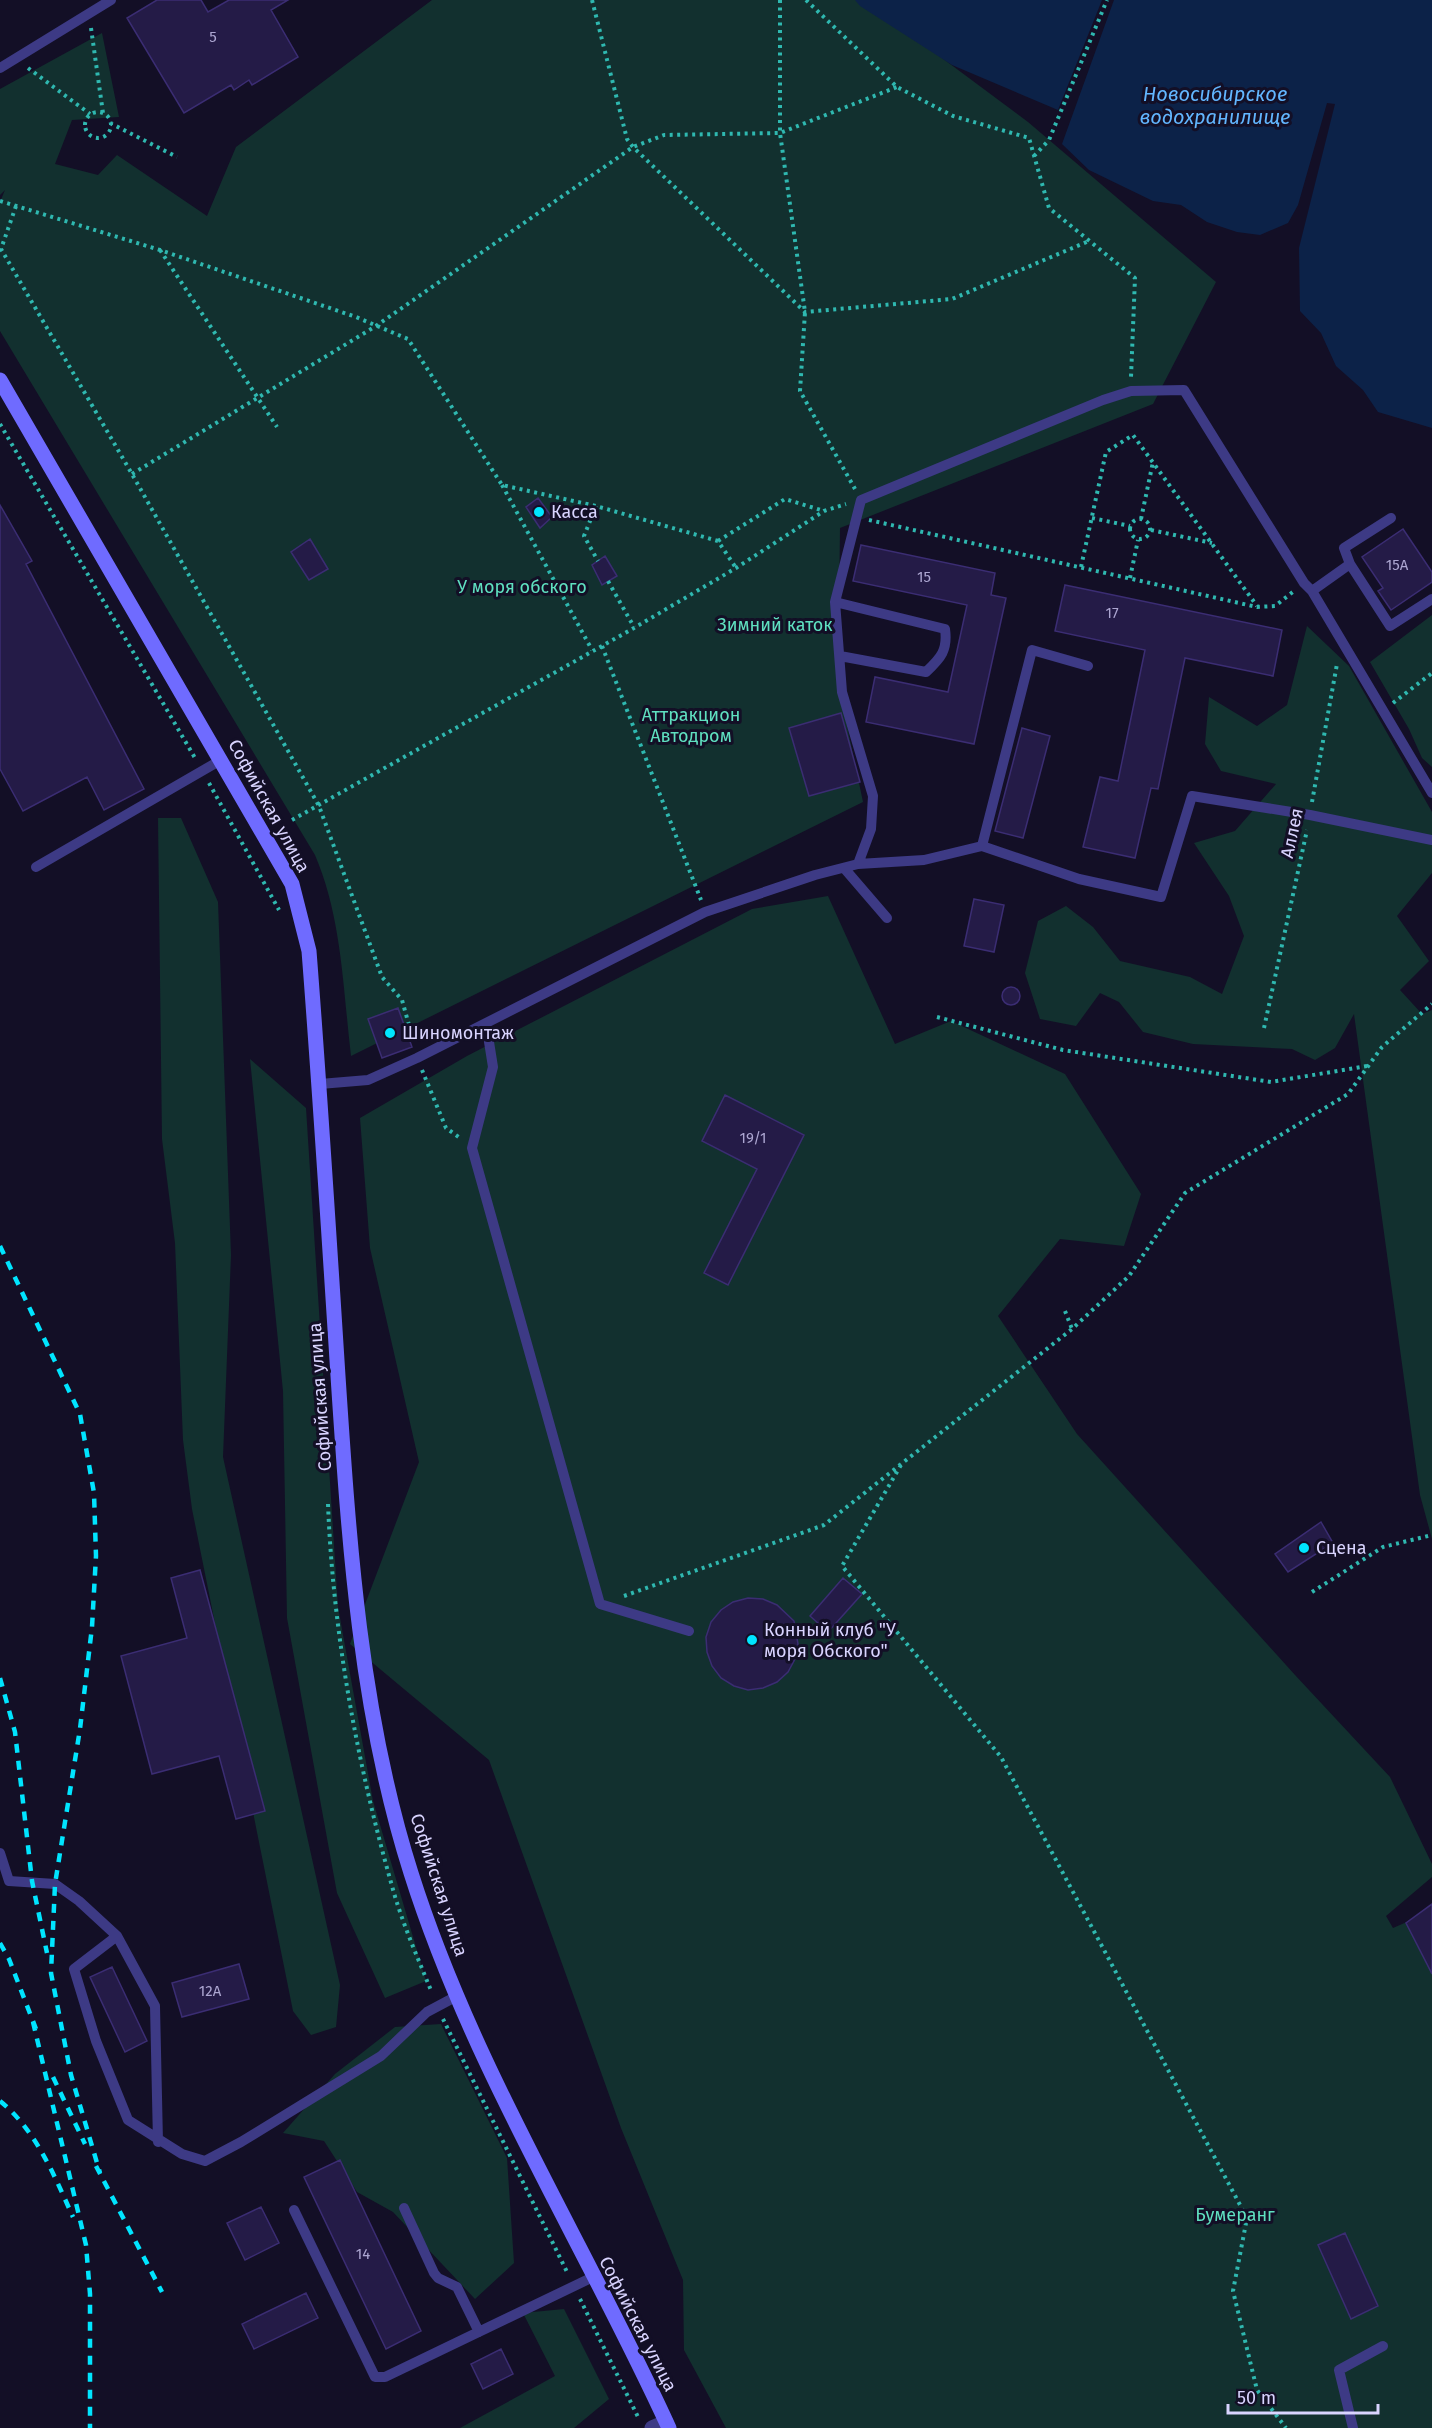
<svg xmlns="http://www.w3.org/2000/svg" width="1432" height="2428" font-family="'Fira Sans',sans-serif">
<rect width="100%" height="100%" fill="#130f26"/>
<path fill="#12302f" d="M432,0H864L1028,122L1216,282L1153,404L840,528L838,683L863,802L351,1056C343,989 342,918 315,855L0,331V202L5,190L0,195V89L102,33L119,117L72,120L55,164L98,175L117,155L207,216L236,147Z
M1432,615V767L1422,758L1409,729L1370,662Z
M1307,626L1349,666L1432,812V873L1397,916L1429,961L1400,990L1422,1014L1432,1010V1539L1420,1495L1354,1014L1335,1048L1315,1060L1292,1049L1193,1044L1143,1032L1119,1002L1100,993L1076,1026L1040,1019L1025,973L1038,921L1066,906L1093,927L1120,961L1190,977L1222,994L1244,936L1229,896L1194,843L1235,831L1276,784L1221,771L1205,744L1209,697L1257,726L1287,705Z
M158,818H181L218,902L231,1255L223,1457L340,1985L336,2027L311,2035L293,2011L192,1509L183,1440L175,1243L162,1139Z
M828,896L895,1044L951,1021L1065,1074L1141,1194L1124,1246L1060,1239L998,1316L1077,1434L1295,1675L1390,1777L1432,1864V1877L1386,1916L1393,1928L1432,1911V2428H726L684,2350L683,2280L621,2128L489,1760L350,1644L419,1462L370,1248L360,1118L467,1056L752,909Z
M250,1059L306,1108L338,1607L373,1801L426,1981L385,1998L337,1893L287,1618L283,1391Z
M441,2024L507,2158L514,2263L475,2299L393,2212L357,2192L324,2141L283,2133L335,2074L395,2027Z
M564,2309L609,2399L574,2428H460L555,2376L523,2313Z"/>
<path fill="#0c2248" d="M855,0H1102L1058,110L952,65L860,6Z
M1114,0H1432V428L1378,412L1363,390L1336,366L1321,333L1300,311L1299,248L1335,104L1327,103L1298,205L1288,223L1260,235L1237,232L1207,222L1181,205L1153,201L1089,170L1062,144Z"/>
<path fill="#241b47" stroke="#3b2d73" stroke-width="1.5" d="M157,0H201L208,12L229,0H288L271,10L298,57L252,85L249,80L234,90L231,85L184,113L127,18Z
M538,498L552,517L540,528L526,507Z
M0,505L32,561L26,564L144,789L104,810L87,777L23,811L0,769Z
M1403,529L1432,572V582L1391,610L1378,591L1383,588L1362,557Z
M310,539L328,569L309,580L291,552Z
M861,545L995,573L991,595L1006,598L974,744L866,722L875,677L948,692L967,605L853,581Z
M605,556L617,576L602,585L592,565Z
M1065,585L1282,630L1273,676L1185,658L1158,789L1151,788L1135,858L1083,847L1100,777L1118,781L1145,650L1055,631Z
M841,713L860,782L809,796L789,728Z
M1022,728L1050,736L1023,838L995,831Z
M974,899L1004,905L994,952L964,946Z
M1002 996a9 9 0 1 1 18 0a9 9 0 1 1-18 0Z
M398,1008L412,1047L382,1058L368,1019Z
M725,1095L804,1135L728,1285L704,1273L757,1169L702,1141Z
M1321,1522L1333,1543L1288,1572L1275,1554Z
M200,1570L265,1811L236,1819L219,1756L152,1774L121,1656L187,1638L171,1578Z
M843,1578L862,1594L828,1632L810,1616Z
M748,1598L763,1599L777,1605L794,1621L798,1644L795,1659L788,1672L777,1682L763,1688L748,1690L734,1686L721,1678L712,1666L707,1652L706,1637L711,1622L721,1610L733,1602Z
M1432,1904V1974L1406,1923Z
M239,1964L249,1999L182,2017L172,1983Z
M112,1967L147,2041L125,2052L90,1977Z
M340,2160L421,2331L386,2349L304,2177Z
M261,2207L279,2243L245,2260L227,2223Z
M1345,2233L1378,2306L1351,2319L1318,2245Z
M306,2293L318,2318L254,2349L242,2324Z
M501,2349L513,2374L483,2389L471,2364Z"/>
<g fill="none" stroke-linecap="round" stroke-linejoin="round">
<path stroke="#2fb8b0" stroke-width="4" stroke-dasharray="3 4.5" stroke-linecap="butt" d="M592,0L627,139L633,147L805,312L952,299L1089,241
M780,0V133L805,312L800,391L855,489
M806,0L897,87L953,116L1029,138L1049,208L1135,278L1131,377
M91,28L103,113
M28,68L90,114
M85 125a13 13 0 1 1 26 0a13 13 0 1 1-26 0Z
M110,123L177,157
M1034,156L1049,140L1107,0
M0,201L160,250L356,317L408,339L502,485L596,506L718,541L736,568
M16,206L1,249L132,474L319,806L382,977L402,1000L414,1043
M160,250L277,427
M0,424L195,758
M132,474L376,326L633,147L664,135L780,133L897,87
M502,485L592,650
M596,506L584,536L598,561
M1092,518L1130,526
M1130 529a10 10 0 1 1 20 0a10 10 0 1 1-20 0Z
M1141,519L1153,462
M869,520L1257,607L1275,606L1294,591
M1151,530L1212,543
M718,541L785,499L824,511
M1081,567L1106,452L1133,435L1257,606
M1130,578L1138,540
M608,581L634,627
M602,646L701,900
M1393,703L1432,673
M209,783L279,910
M1312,802L1337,664
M292,820L634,628L736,568L824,511L846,504
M937,1017L1063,1050L1271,1082L1367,1066
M1264,1028L1307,830
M422,1070L446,1128L460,1138
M1065,1311L1072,1329
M901,1465L842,1566L1001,1757L1247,2218L1233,2291L1257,2390L1286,2428
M328,1504C333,1633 357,1763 392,1886C402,1923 418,1958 432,1993
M1312,1592L1383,1547L1432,1535
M624,1596L824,1525L1072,1329L1129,1276L1185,1193L1348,1094L1382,1047L1432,1004
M443,2019L568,2274
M580,2299L639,2419"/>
<path stroke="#3d3a85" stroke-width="10" d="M0,68L111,0
M1391,518L1344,548L1350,564L1390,626L1432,599
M1312,591L1350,564
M835,602L945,629C948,650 941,658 926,672L840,656
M982,846L1032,650L1088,666
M858,864L871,829L873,796L842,692L835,602L861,500L1103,400L1131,391L1184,390L1304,583L1312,591L1432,793
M36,867L221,760
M844,868L887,918
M486,1023L493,1067L472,1148L600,1604L689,1631
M320,1084L368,1080L417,1058L705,912L815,875L858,864L924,860L982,846L1079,879L1161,897L1192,796L1310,815L1432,840
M0,1853L9,1881L55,1884L79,1901L117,1936L155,2006L158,2142
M117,1936L74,1969L96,2041L128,2120L182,2154L205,2161L241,2142L381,2056L427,2012L457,1996
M404,2208L434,2273L438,2278L457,2287L479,2332
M294,2210L375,2377H385L593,2277
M1353,2428L1339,2370L1383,2346"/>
<path stroke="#3d3a85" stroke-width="15" d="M652,2428L666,2422"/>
<path stroke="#6f6bff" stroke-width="15" d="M0,380L292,884L309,951C320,1092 329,1234 338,1376C349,1543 360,1713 411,1873C473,2069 584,2242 669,2428"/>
<path stroke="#00e5ff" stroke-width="4.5" stroke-dasharray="9 8" stroke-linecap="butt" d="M0,1246L80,1414L94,1493L96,1556L92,1627L80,1729L55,1884L51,1973L71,2075L100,2173
M0,1678L15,1732L32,1881L47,1953
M0,1943L9,1959L36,2029
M33,2022L86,2245L90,2294V2428
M53,2077L85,2144
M0,2101C36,2130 55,2177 73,2217
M96,2166L162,2292"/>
</g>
<g fill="#00e5ff" stroke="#130f26" stroke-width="2">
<circle cx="539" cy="512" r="6"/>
<circle cx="390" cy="1033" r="6"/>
<circle cx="1304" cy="1548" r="6"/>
<circle cx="752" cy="1640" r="6"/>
</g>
<g text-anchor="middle" stroke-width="6" stroke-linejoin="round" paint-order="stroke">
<g font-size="15" fill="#aca6d1">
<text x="213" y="42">5</text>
<text x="1397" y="570">15А</text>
<text x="924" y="582">15</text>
<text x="1112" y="618">17</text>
<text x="753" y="1143">19/1</text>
<text x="210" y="1996">12А</text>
<text x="363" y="2259">14</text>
</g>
<g font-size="18" fill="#d9d4ff" stroke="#130f26" text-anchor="start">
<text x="551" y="518">Касса</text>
<text x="402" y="1039">Шиномонтаж</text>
<text x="1316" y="1554">Сцена</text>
<text x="764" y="1636">Конный клуб "У<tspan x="764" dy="21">моря Обского"</tspan></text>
</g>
<g font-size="18" fill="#5fe0c0" stroke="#130f26">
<text x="522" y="593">У моря обского</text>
<text x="775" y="631">Зимний каток</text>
<text x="691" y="721">Аттракцион<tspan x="691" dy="21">Автодром</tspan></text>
<text x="1235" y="2221">Бумеранг</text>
</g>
<g font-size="18" fill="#d9d4ff" stroke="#130f26">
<text transform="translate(269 806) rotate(61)" y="6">Софийская улица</text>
<text transform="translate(1292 833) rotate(-78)" y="6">Аллея</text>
<text transform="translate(320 1397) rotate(-94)" y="6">Софийская улица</text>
<text transform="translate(439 1885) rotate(72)" y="6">Софийская улица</text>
<text transform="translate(638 2324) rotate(63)" y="6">Софийская улица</text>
</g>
<g font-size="20" font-style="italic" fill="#62b6ff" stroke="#130f26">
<text x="1215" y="101">Новосибирское<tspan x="1215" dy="23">водохранилище</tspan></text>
</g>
</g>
<path d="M1228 2404v9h150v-9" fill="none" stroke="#d9d4ff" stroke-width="3"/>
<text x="1237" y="2404" font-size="18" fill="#d9d4ff" stroke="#130f26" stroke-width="4.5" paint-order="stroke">50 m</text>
</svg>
